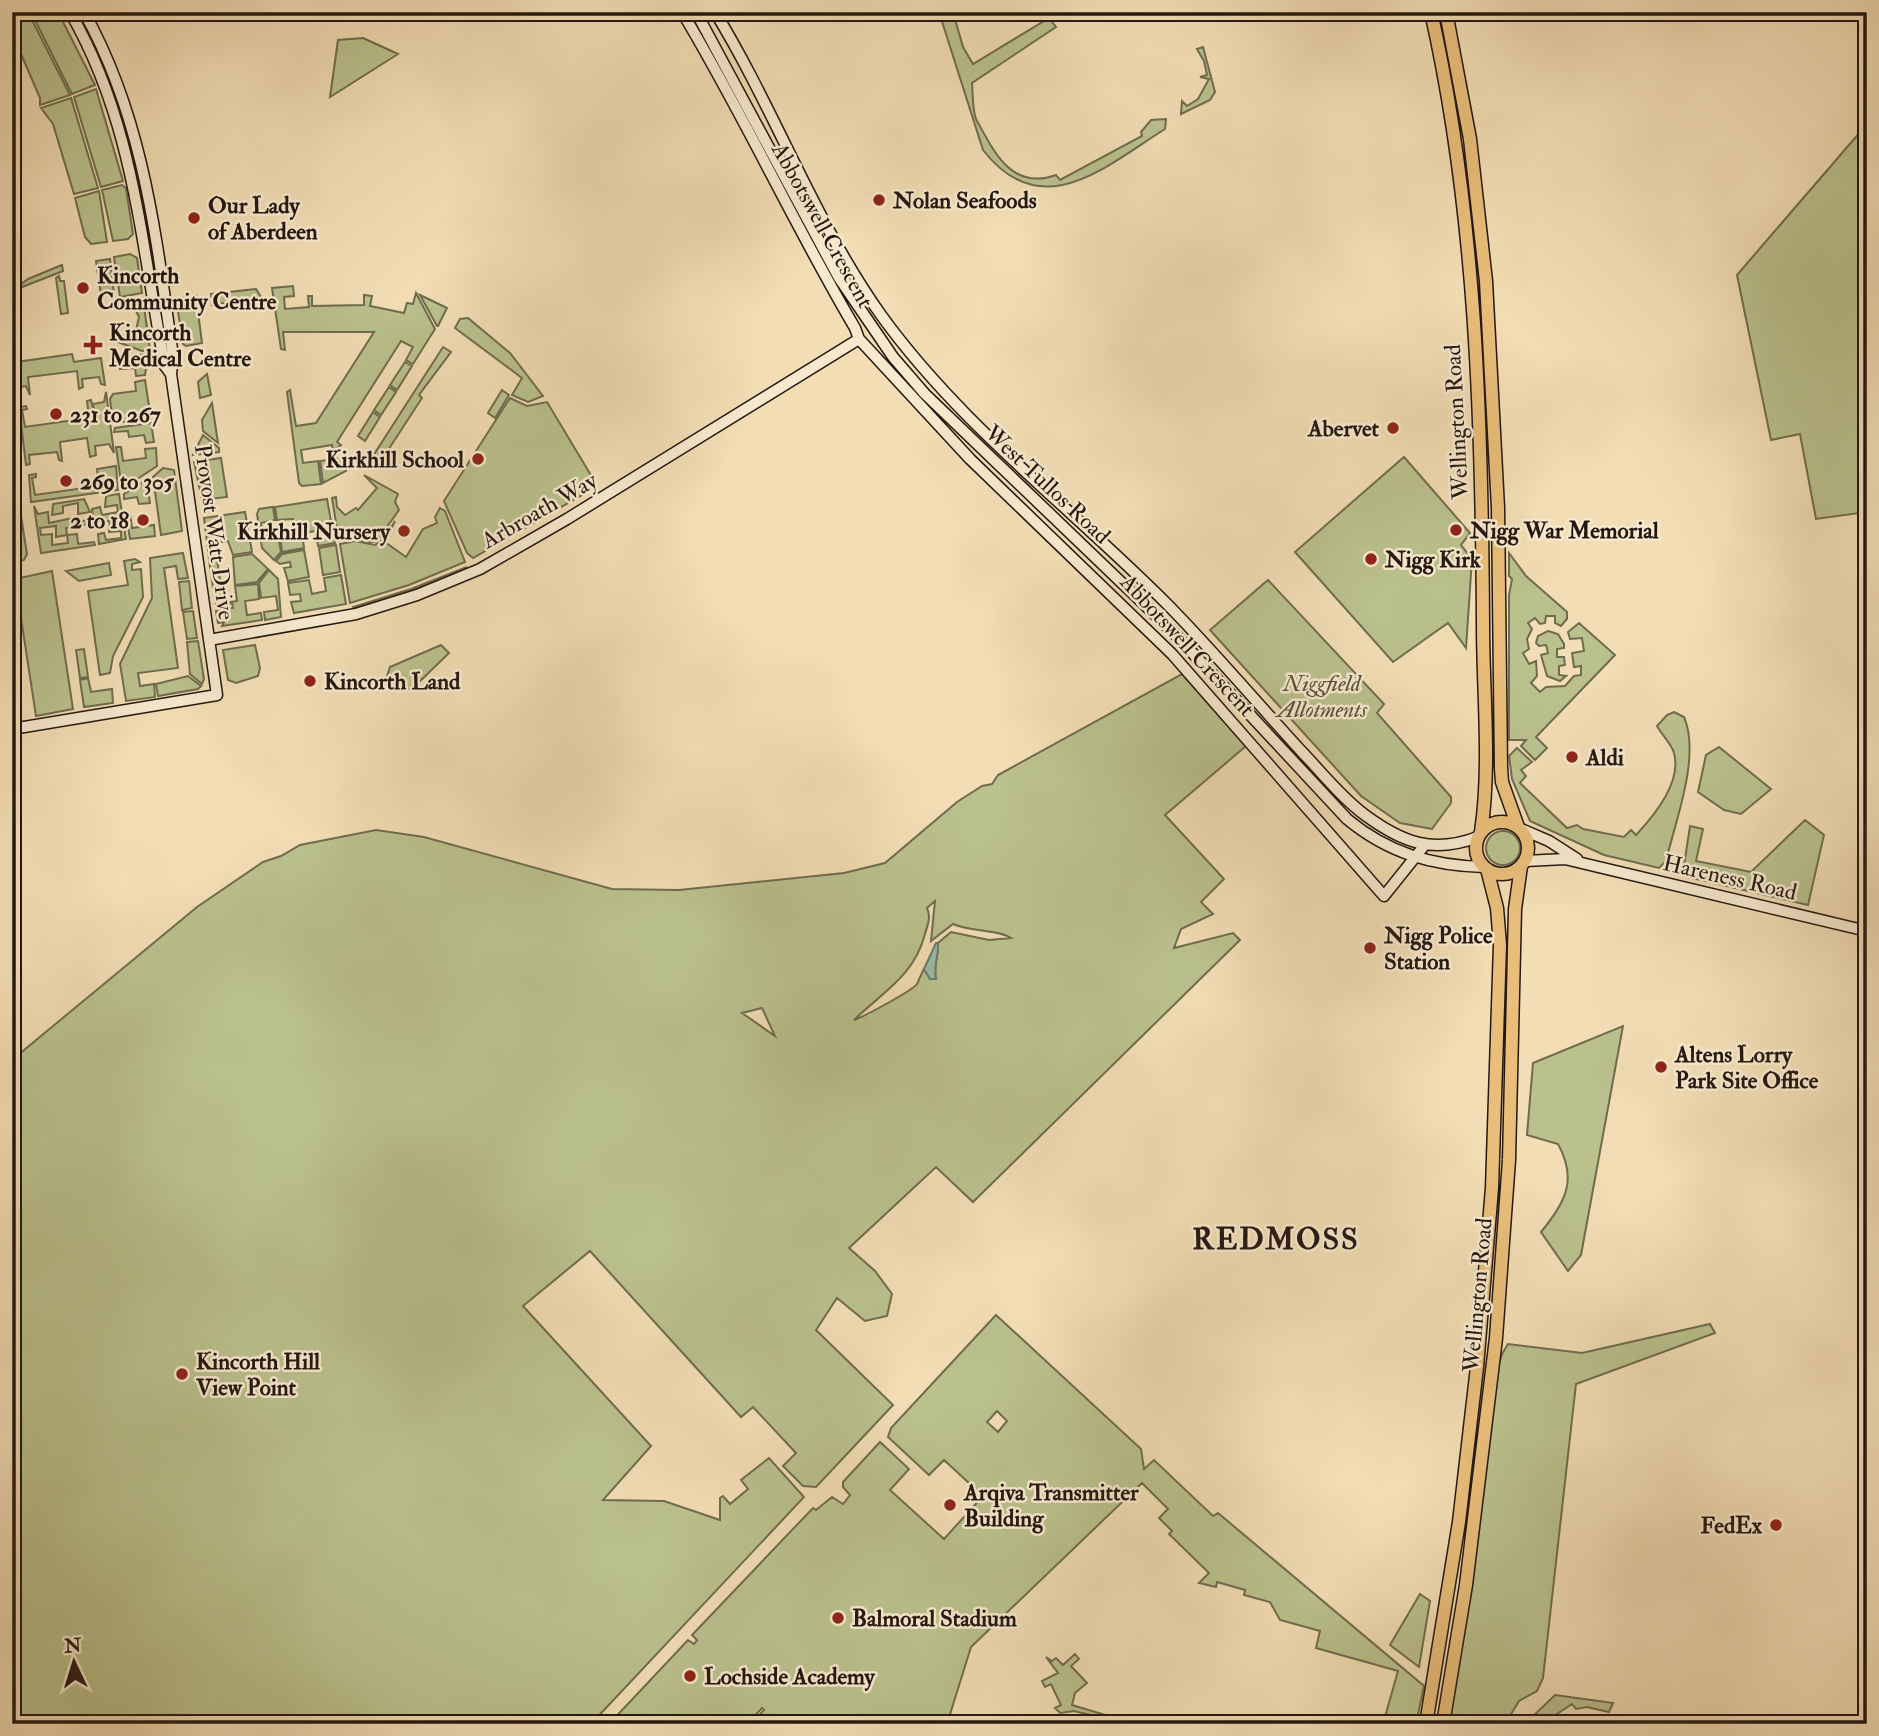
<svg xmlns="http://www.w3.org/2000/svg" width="1879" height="1736" font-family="'IM FELL Double Pica',serif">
<rect width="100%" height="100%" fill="#f2ddb4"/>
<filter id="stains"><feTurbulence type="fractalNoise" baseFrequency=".00286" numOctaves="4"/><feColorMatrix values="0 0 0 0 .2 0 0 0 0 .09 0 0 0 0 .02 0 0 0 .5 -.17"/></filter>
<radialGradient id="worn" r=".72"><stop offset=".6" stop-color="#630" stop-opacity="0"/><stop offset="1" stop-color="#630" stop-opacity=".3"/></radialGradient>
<path fill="#bac18d" stroke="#6f6c4e" stroke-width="2" fill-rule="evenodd" d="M12,12H28L70,95L40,105V98L12,33Z
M31,12H58L95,85L72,94Z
M939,12H953L963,47L973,64L1049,18L1056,27L972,83C973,93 972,112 977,121C994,151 1011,191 1056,175L1060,180L1142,136L1141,132L1151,120L1166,119L1165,129C1106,166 1042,226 983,150Z
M363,38L398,54L330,97L338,40Z
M1203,47L1215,92L1210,100L1181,114L1182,101L1187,106L1198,99L1209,79L1200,77L1207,75L1204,61L1197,49Z
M96,89L123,181L101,187L74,97Z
M71,98L98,188L74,194L53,124L41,108Z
M1867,124V512L1816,519L1800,434L1771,440L1737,275Z
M122,185L126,188L133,234L128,239L113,241L102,190Z
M99,191L107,242L91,244L85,237L75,198Z
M130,254L137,258L142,293L120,297L114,257Z
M110,259L114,294L101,295L96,261Z
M62,265L63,271L12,291L28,279Z
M59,276L60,281H64L68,313L61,314L56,278Z
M293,286L294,296L284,297L285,309L309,307L308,296H312V306L364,305V295L372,296L370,306L404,313L407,303L413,304L416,293L435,329L413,364L406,360L413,347L401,341L337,442L341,445L333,451L332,445L301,450L303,463L318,461L321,484L302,486L299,483L287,392L290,390L296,426L316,423L374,332H283L285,350L281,349L272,288Z
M256,289L261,297L212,305L211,294Z
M420,295L447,308L438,326H437Z
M196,296L202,343L186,346L183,344L177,305L182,298Z
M143,299L150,350L142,351L115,341L114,334L125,336L136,330L139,317L133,305L122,303Z
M468,318L510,353L543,396L528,402L512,395L522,378L455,328L460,319Z
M12,341H17L18,344L13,345L16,362L72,354L74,362L101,358L105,385L101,384L99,377L82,379L83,387L79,389L77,371L28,377L30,395L26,386L20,387V396L17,398Z
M443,347L451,352L419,395L422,398L381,461L373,456Z
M148,354L145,375L136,376L135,368L120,369L119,362L116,363L115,358Z
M405,362L412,366L397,390L390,385Z
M207,374L211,395L200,398L198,382Z
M145,380L151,419L113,423L110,399L113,394L136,391L135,382Z
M389,387L396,392L381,415L374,410Z
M502,390L509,395L495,418L488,413Z
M106,392L114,453L109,444L95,446L96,455L90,457L87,438L60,442L62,461L59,460L57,452L29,455L30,464L26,465L19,407L26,406L27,409L22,410L25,427L89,418L87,401L91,400L95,416L93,404L104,402Z
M510,398L527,406L547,402L595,482L594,488L473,558L467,553L444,501Z
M212,403L218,443L203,431L202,420Z
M373,412L380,417L365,441L358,436Z
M151,423L154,442L146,443L144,435L129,437L128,431L114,432L115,428Z
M203,435L219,448V452L193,455Z
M116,447H121L123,461L146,458L145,449L156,448L157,466L122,489Z
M334,454L346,471L323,483L320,461L334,459Z
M1404,457L1470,533L1461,545L1472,559L1466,648L1448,623L1393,662L1295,552Z
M12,458L27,554L24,560L12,563Z
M221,458L227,497L202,500L194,462Z
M116,466L118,490L31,502L29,475L36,474V477L32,478L35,495L99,486L97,469Z
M163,468L174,470L182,531L161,535L153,477Z
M364,475L398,494L395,502L399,510L377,541C366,545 355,538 339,541L332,498L336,497L337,507L345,515L356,508L358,510L377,488Z
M146,480L150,503L139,504L137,497L124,499V494Z
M119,494L126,539L99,544L98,534L104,533L106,540L121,538V531L109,532L110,521L93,523L92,509L100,507L102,515L118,512L117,505L105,507L106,496Z
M84,499L90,512L78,514V503L63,506V513L52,515L53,504Z
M327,499L335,543L318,546L316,531L302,533L304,548L282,552L280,536L294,532L293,519L277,520L275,507Z
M34,506L38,514L48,512L49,523L73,518L74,522L90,520L89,524L66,528L67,535L77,534L78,544L94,542L95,545L41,553ZM56,526V537L67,535L68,543L52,545V534L41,535L40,528Z
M273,507L275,520L261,523L263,536H278L281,552L274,560L262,548L257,514L259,509Z
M440,508L445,511L465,562L409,585L350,603L340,544L355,541L375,545L385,538L395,521L385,542L406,557L423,529L437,523L435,517Z
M245,512L252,552L233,555L228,541L215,543L217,557L209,558L204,518Z
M130,514L132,528L154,525L155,536L130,539L126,515Z
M336,545L340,572L323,575L319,548Z
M304,550L309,577L288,581L284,568L291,567L290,562L280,564L276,561L282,554Z
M183,553L188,578L178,579L176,566L164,568L178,668L138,673L140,686L154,684L155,697L126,701L120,664L152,598L150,558Z
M1509,553L1526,576L1567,612V619L1561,626L1555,623V616H1546L1545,623L1540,624L1535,618L1528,623L1532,629L1527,639L1529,649L1523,653L1529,664L1536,661L1537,676L1531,683L1540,692L1546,687L1565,686L1574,676L1581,675V666L1574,667L1572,653L1584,651L1582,638L1570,639L1568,632L1579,623L1615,655L1536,737L1547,748L1535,760L1521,746L1526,740H1509V595L1512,579L1509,576Z
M252,554L268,569L257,582L235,585L233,557Z
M135,559L140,562L132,564V570L141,569L143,597L113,656L110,673L100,675L88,591L128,585L124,561Z
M217,559L221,587L213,588L209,560Z
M109,563L111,575L79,581L66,571Z
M467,567L440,580L354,609L353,607L411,589Z
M269,570L278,579L281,617L265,620L264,612L278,610L276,596L261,598L259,583Z
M52,571L73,709L36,716L15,579Z
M341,575L346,604L294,613L291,602L301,601L300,594L290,595L288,583L309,580L312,594L326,591L324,578Z
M1268,580L1384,704L1377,713L1451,797V803L1432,829L1400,823L1361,796L1210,630Z
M189,581L192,608L182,610L179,582Z
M258,584L259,599L245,601L247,615L261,613L262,620L222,626L224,622L218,623L216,611L233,608L232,603L216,605L214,590L221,589L224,603L237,601L235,586Z
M193,611L197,638L187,639L183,612Z
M1548,631L1558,634L1564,644V648L1557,649V657H1564L1565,665L1559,666V675L1566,676L1560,681L1547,676L1541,655L1548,653L1546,645L1539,646L1536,643L1538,636Z
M198,641L204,679L202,684L190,674L187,642Z
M255,645L260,668L258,676L236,683L228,680L223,650Z
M441,645L449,653L412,689L383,688L390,667Z
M84,649L88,677L80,678L76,650Z
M1182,674L1246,746L1165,815L1224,879L1201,902L1213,914L1181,929L1174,948L1233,933L1240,940L973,1202L936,1167L849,1248L875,1271L892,1294L887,1316L865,1321L837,1298L816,1330L893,1405L816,1487L803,1486L783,1466L796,1453L753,1407L741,1417L590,1251L523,1306L651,1446L603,1500L664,1501L720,1520V1498L723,1496L730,1504L748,1489L741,1480L769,1458L804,1497L591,1724H12V1060L197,907L263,862L281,856L300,845L376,830L424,837L612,889L679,890L844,873L885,863L957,802L982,786L992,784L998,775ZM935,901L931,941L953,924C970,932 998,929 1011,938L989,940L951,932L938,943C939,956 933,963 936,979H930L924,969C921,974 919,980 917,984C912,991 863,1017 854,1020C884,991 914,976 925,934C928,924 931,917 927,908ZM762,1008L775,1036L742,1013Z
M188,676L201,686L198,689L158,696L156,684Z
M88,678L91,692L112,689L113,703L84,707L80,680Z
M1674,712L1684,717C1701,756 1675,822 1666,861L1659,868L1604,855L1530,821L1512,779L1509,756L1517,748L1532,762L1521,770L1526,776L1520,783L1567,828L1577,825L1583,829L1624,837L1631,830L1636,835C1654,816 1682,782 1674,753C1672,745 1662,735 1657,726L1667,715Z
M1719,747L1771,789L1741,814L1724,810L1698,792L1706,755Z
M1805,820L1824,835L1808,905L1688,877L1683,872L1690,826L1703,829L1696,861L1751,872Z
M1486 848a17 17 0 1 1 34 0a17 17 0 1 1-34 0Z
M1623,1026L1581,1255L1568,1271L1541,1232C1565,1203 1578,1180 1558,1144L1527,1135L1533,1063Z
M996,1315L1141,1449L1144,1469L1154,1460L1213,1516L1218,1513L1424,1686L1416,1724H1383L1398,1671L1316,1648L1320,1631L1280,1620L1270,1602L1244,1595L1245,1590L1217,1582L1216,1587L1199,1583L1209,1573L1169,1534L1172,1531L1159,1518L1168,1509L1142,1483L971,1647L947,1724H751L764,1710L762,1708L747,1724H609L688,1640L694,1644L697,1640L692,1635L813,1508L816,1510L832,1497L843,1504L850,1495L843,1487V1482L880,1442L909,1469L890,1490L944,1539L983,1496L944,1460L929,1475L888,1437L891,1428ZM997,1411L1007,1421L998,1432L987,1422Z
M1710,1324L1715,1333L1576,1384L1543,1678L1537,1691L1519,1701L1505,1724H1443L1490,1395L1502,1354L1508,1344L1582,1353Z
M1420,1594L1430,1601L1419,1667L1390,1645Z
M1075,1654L1079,1659L1071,1666L1087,1683L1075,1693L1072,1705L1119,1719L1116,1721L1074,1711L1060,1713L1055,1708L1061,1705L1051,1684L1045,1687L1042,1681L1058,1673L1046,1657L1052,1661L1056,1658L1063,1665Z
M1555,1695L1613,1703L1609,1712L1587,1707L1576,1709L1572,1704L1542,1724H1525Z"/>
<path fill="#9cbcaa" stroke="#6c7a6c" stroke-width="2" d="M936,943H938C939,957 933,963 936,979H930L924,969Z"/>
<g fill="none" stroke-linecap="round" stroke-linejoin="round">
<g stroke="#241710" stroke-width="13">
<path id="secondary" d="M70,12C135,125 140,242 165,366L171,374
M682,12C744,115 794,225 855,328L859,339L970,459L1172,654L1384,896L1424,846
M696,12L839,278L893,357L925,394L1173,632L1347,819C1388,853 1432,866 1485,867
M715,12C775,110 814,221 881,315C961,426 1073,509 1169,606C1215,653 1258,704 1303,753C1323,774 1342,798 1365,815C1403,843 1433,854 1478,837
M209,640L356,614L417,595L480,569L567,519L859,339
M12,729L217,695L171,374L173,356C156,237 144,119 84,12
M1521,829L1549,841L1577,859
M1525,861L1565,859L1867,931
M1863,1724L1867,1692"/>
</g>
<g stroke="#241710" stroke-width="15">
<path id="primary" d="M1431,12C1476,212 1482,421 1483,625C1483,693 1491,765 1481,832
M1446,12L1470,139L1486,281L1498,508L1501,768L1502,782L1518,827
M1476 848a26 26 0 1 1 52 0a26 26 0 1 1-52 0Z
M1426,1724L1459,1522L1477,1367L1492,1188L1500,945L1497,908L1487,869
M1443,1724L1466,1585L1496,1338L1509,1160L1515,909L1521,866"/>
</g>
<use href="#secondary" stroke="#f7e9ce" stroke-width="10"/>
<use href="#primary" stroke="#e9be7a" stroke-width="12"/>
</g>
<g fill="#8f2418" stroke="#f7e9ce" stroke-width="2.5">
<circle cx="879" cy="200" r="7"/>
<circle cx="194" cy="218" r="7"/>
<circle cx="83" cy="288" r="7"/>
<path d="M89.5 334.5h7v7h7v7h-7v7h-7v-7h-7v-7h7z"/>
<circle cx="56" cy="414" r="7"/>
<circle cx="1393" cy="428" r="7"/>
<circle cx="478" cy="459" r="7"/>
<circle cx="66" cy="481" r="7"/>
<circle cx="143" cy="520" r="7"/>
<circle cx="1456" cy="530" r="7"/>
<circle cx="404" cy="531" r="7"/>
<circle cx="1371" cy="559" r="7"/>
<circle cx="310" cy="681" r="7"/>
<circle cx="1572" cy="757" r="7"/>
<circle cx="1370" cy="948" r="7"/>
<circle cx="1661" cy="1067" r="7"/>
<circle cx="182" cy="1374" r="7"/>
<circle cx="950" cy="1505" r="7"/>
<circle cx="1776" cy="1525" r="7"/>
<circle cx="838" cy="1618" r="7"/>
<circle cx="690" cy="1676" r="7"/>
</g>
<g text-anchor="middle" stroke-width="5" stroke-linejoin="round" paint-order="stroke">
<g font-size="23" font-weight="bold" fill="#241710" stroke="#f7e9ce" text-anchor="start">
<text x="893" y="208">Nolan Seafoods</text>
<text x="208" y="213">Our Lady<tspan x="208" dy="26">of Aberdeen</tspan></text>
<text x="97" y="283">Kincorth<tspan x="97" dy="26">Community Centre</tspan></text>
<text x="109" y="340">Kincorth<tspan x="109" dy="26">Medical Centre</tspan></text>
<text x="70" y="422">231 to 267</text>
<text x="1379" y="436" text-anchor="end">Abervet</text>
<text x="464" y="467" text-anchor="end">Kirkhill School</text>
<text x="80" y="489">269 to 305</text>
<text x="129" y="528" text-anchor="end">2 to 18</text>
<text x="1470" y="538">Nigg War Memorial</text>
<text x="390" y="539" text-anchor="end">Kirkhill Nursery</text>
<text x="1385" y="567">Nigg Kirk</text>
<text x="324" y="689">Kincorth Land</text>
<text x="1586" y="765">Aldi</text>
<text x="1384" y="943">Nigg Police<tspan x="1384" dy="26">Station</tspan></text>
<text x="1675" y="1062">Altens Lorry<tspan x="1675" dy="26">Park Site Office</tspan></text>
<text x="196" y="1369">Kincorth Hill<tspan x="196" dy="26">View Point</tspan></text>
<text x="964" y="1500">Arqiva Transmitter<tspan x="964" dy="26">Building</tspan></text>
<text x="1762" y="1533" text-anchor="end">FedEx</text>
<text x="852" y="1626">Balmoral Stadium</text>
<text x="704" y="1684">Lochside Academy</text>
</g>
<g font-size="23" fill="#241710" stroke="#f7e9ce">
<text transform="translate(823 225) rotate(61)" y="8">Abbotswell Crescent</text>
<text transform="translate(1456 422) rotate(-93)" y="8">Wellington Road</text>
<text transform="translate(1048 484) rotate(43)" y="8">West Tullos Road</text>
<text transform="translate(539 510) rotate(-30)" y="8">Arbroath Way</text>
<text transform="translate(215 532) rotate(82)" y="8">Provost Watt Drive</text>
<text transform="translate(1188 645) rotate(47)" y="8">Abbotswell Crescent</text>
<text transform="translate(1730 877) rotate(13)" y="8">Hareness Road</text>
<text transform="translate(1477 1295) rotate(-85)" y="8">Wellington Road</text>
</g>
<g font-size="23" font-style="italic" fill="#58523c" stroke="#f7e9ce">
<text x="1322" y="691">Niggfield<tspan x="1322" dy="26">Allotments</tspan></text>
</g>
<g font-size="30" font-weight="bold" letter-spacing="2" fill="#241710" stroke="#f7e9ce">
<text x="1276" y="1249">REDMOSS</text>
</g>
</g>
<rect width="1879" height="1736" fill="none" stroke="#f2ddb4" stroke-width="42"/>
<rect x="14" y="14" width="1851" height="1708" fill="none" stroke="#241710" stroke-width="3.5"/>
<rect x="21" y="21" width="1837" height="1694" fill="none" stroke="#241710" stroke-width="2"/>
<g transform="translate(74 1662) rotate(356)" stroke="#f7e9ce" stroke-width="5" paint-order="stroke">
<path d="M0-5L12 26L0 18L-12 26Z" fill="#241710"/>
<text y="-10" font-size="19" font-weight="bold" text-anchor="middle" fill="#241710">N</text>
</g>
<rect width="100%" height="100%" filter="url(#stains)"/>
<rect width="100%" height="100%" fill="url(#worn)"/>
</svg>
